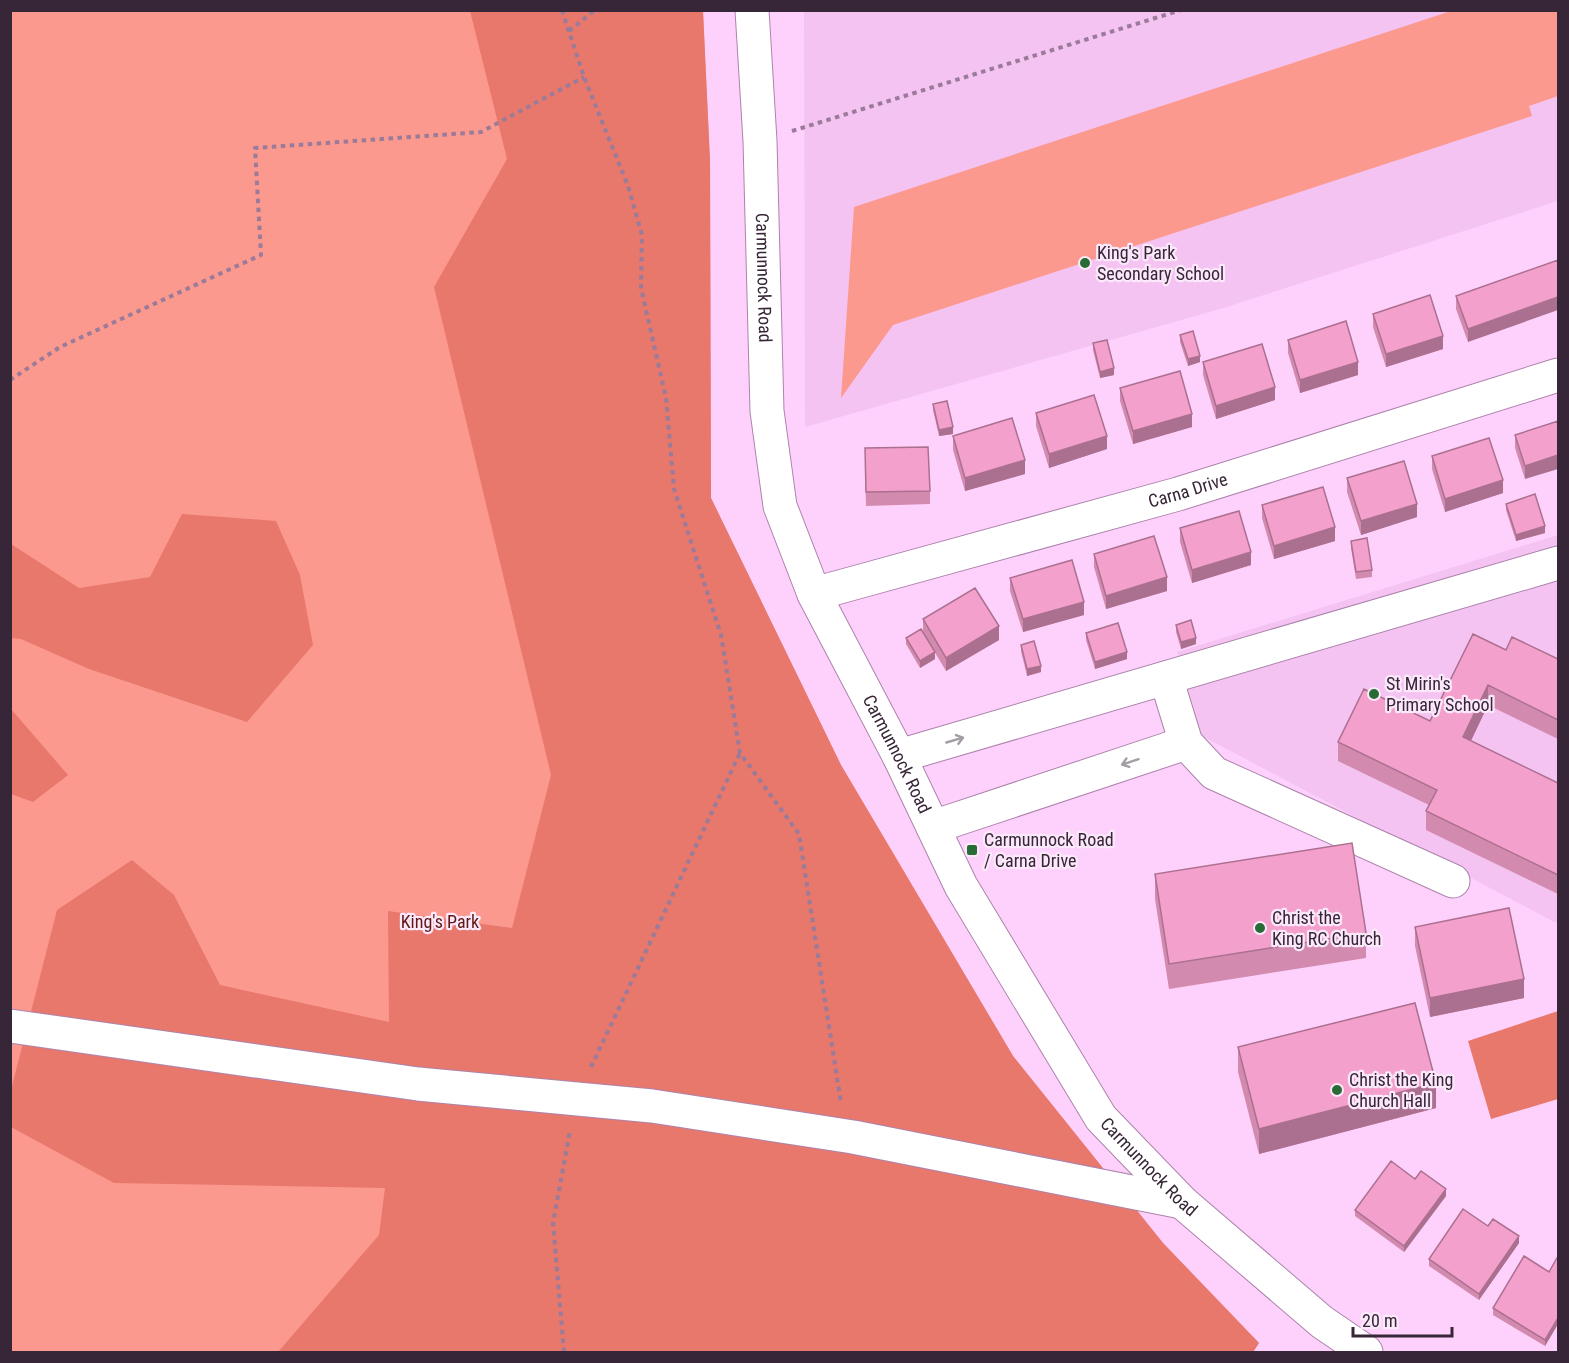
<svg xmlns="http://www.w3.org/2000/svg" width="1569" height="1363" font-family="'Roboto Condensed',sans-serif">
<rect width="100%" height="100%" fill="#fed1fc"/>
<path fill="#f4c3f2" d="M804,11H1558V201L1220,309L805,427Z
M1558,535V924L1202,736L1177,652Z"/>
<path fill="#fc998e" d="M1454,10L1558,11V96L1529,106L1532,116L893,325L841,398L854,207Z
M10,11H703L710,161L711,498L841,765L1013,1056L1163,1243L1259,1343L1253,1352H11Z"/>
<path fill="#e8776c" d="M470,11H703L710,161L711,498L841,765L1013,1056L1163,1243L1259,1343L1253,1352H278L379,1235L385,1188L114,1183L11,1127V1090L57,910L132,860L174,895L220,985L389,1022L388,911L512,928L551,775L434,287L507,159Z
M182,514L276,521L300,575L313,645L247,722L89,669L21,639L11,638V544L79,588L150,577Z
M11,709L68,775L33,802L11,794Z
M1558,1011V1099L1491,1119L1468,1041Z"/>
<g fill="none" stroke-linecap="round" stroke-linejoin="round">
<g stroke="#ac83ab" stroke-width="35">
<g id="minor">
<path id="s1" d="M814,594L1178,494L1558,375"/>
<path d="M1166,678L1186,743L1214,773L1453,881"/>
<path d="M899,756L1558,563"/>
<path d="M933,827L1186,743"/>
<path d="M10,1026L418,1084L652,1106L853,1137L1182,1202"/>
</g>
</g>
<g stroke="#ac83ab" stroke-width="35">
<g id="major">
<path id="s2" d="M752,10L760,141L767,411L780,506L814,594L899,756L961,886L1101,1118L1182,1202L1322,1322L1366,1352"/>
</g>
</g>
<path stroke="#9a7b99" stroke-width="4" stroke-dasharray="4.5 4.5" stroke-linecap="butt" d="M562,10L584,77L628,186L642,235L641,288L666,398L674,489L721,635L740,753L799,834L841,1103
M569,31L595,10
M792,131L1181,10
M10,380L60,347L261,255L255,148L481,132L584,77
M591,1067L740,753
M564,1352L553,1223L570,1131"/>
<use href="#minor" stroke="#fff" stroke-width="33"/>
<use href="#major" stroke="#fff" stroke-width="33"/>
</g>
<path fill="#d28aaf" d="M1558,260L1468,342L1456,309V296Z
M1373,314L1443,349L1386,367L1373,327Z
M1180,335L1200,362L1188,366L1180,342Z
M1288,340L1358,375L1300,393L1288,353Z
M1093,343L1114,375L1100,378L1093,350Z
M1203,362L1275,400L1216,419L1203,375Z
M1120,388L1192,427L1133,444L1120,401Z
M933,404L953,434L939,436L933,410Z
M1036,413L1107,449L1049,468L1036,426Z
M1558,421L1525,479L1515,448V435Z
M953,436L1025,474L965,491L953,450Z
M1432,456L1503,493L1445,512L1432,469Z
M865,462L930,491V504L866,506Z
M1347,478L1417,517L1361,535L1347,492Z
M1506,504L1545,533L1516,541L1506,510Z
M1262,505L1335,541L1274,559L1262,518Z
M1180,528L1251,565L1192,583L1180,542Z
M1351,541L1372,570V577L1356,579L1351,548Z
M1094,554L1167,591L1106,609L1094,567Z
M1010,578L1084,615L1023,632L1010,591Z
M923,619L999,640L946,671L931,646L935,659L920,668L906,644V638L923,632Z
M1176,625L1196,644L1181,649L1176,632Z
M1086,633L1127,659L1095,669L1086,640Z
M1021,645L1041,672L1027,676L1021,651Z
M1506,650L1558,659V739L1488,705L1471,741L1558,783V894L1426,830V811L1429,805L1338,761V742L1430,721Z
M1155,874L1366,933V958L1169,989L1155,899Z
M1415,927L1524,998L1430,1017L1415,946Z
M1238,1047L1436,1108L1259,1154L1238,1072Z
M1415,1179L1446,1196L1404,1252L1355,1216V1210Z
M1488,1226L1519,1243L1479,1300L1429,1266V1259Z
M1558,1256V1324L1545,1346L1493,1315V1308L1549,1272Z"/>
<path fill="#ab708f" d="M1558,297V310L1468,342V329Z
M1443,336V349L1386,367V354Z
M1200,356V362L1188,366V359Z
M1358,362V375L1300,393V380Z
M1114,368V375L1100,378V372Z
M1275,387V400L1216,419V406Z
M1192,414V427L1133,444V431Z
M953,427V434L939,436V430Z
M1107,436V449L1049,468V454Z
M1558,455V469L1525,479V466Z
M1025,460V474L965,491V478Z
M1503,480V493L1445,512V499Z
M1417,504V517L1361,535V521Z
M1545,526V533L1516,541V535Z
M1335,527V541L1274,559V546Z
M1251,552V565L1192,583V570Z
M1167,577V591L1106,609V596Z
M1084,602V615L1023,632V619Z
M999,626V640L946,671V658Z
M1196,638V644L1181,649V642Z
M935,652V659L920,668V661Z
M1127,652V659L1095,669V662Z
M1041,666V672L1027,676V669Z
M1488,685V705L1463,757V737Z
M1524,979V998L1430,1017V998Z
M1436,1083V1108L1259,1154V1129Z
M1446,1189V1196L1404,1252V1246Z
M1519,1236V1243L1479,1300V1294Z
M1558,1318V1324L1545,1346V1340Z"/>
<path fill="#f4a0cc" stroke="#ab708f" stroke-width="1.5" d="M1558,260V297L1468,329L1456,296Z
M1430,295L1443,336L1386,354L1373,314Z
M1346,321L1358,362L1300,380L1288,340Z
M1193,331L1200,356L1188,359L1180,335Z
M1107,340L1114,368L1100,372L1093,343Z
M1262,344L1275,387L1216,406L1203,362Z
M1180,371L1192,414L1133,431L1120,388Z
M1094,395L1107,436L1049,454L1036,413Z
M947,401L953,427L939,430L933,404Z
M1012,418L1025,460L965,478L953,436Z
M1558,421V455L1525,466L1515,435Z
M1489,438L1503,480L1445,499L1432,456Z
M928,447L930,491L866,492L865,448Z
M1404,461L1417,504L1361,521L1347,478Z
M1323,487L1335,527L1274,546L1262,505Z
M1535,494L1545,526L1516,535L1506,504Z
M1239,511L1251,552L1192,570L1180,528Z
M1154,536L1167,577L1106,596L1094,554Z
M1367,538L1372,570L1356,572L1351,541Z
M1072,560L1084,602L1023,619L1010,578Z
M975,588L999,626L946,658L923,619Z
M1191,620L1196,638L1181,642L1176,625Z
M1118,623L1127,652L1095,662L1086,633Z
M921,629L935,652L920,661L906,638Z
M1473,634L1506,650L1512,637L1558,659V720L1488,685L1463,737L1558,783V875L1426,811L1437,790L1338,742L1364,689L1430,721Z
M1034,641L1041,666L1027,669L1021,645Z
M1352,843L1366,933L1169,964L1155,874Z
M1509,908L1524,979L1430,998L1415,927Z
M1415,1003L1436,1083L1259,1129L1238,1047Z
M1391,1161L1415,1179L1421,1171L1446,1189L1404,1246L1355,1210Z
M1463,1209L1488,1226L1493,1219L1519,1236L1479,1294L1429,1259Z
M1524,1256L1549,1272L1558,1256V1318L1545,1340L1493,1308Z"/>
<defs><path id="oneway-shaft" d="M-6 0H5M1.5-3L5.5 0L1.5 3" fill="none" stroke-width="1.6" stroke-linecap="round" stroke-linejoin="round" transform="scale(1.5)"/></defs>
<g stroke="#a59da5">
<use href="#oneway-shaft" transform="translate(955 740) rotate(-16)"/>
<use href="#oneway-shaft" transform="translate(1130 762) rotate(162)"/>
</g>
<g fill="#296b35" stroke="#fbe8fa" stroke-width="2">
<circle cx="1085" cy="263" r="6"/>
<circle cx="1374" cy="694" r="6"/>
<rect x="966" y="844" width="12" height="12" rx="3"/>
<circle cx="1260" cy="928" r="6"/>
<circle cx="1337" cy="1090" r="6"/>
</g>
<g text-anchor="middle" stroke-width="4.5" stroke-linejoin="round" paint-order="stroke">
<g font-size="18" fill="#372637" stroke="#fbe8fa" text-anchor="start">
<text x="1097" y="259">King's Park<tspan x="1097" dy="21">Secondary School</tspan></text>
<text x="1386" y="690">St Mirin's<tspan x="1386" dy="21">Primary School</tspan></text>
<text x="984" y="846">Carmunnock Road<tspan x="984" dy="21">/ Carna Drive</tspan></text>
<text x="1272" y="924">Christ the<tspan x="1272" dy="21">King RC Church</tspan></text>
<text x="1349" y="1086">Christ the King<tspan x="1349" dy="21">Church Hall</tspan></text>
</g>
<g font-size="18" fill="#372637" stroke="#fbe8fa">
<text dy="6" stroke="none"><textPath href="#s2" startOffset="268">Carmunnock Road</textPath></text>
<text dy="6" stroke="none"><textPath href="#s1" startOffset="388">Carna Drive</textPath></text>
<text dy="6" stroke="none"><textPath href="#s2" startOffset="772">Carmunnock Road</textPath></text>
<text dy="6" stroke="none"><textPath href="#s2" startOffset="1258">Carmunnock Road</textPath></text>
</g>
<g font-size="18" fill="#5f1815" stroke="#fbe8fa">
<text x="440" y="928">King's Park</text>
</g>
</g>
<rect width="1569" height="1363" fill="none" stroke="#372637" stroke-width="24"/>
<path d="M1353 1327v9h99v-9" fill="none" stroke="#372637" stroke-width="3"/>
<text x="1362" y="1327" font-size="18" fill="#372637" stroke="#fbe8fa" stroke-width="4.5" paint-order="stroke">20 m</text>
</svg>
